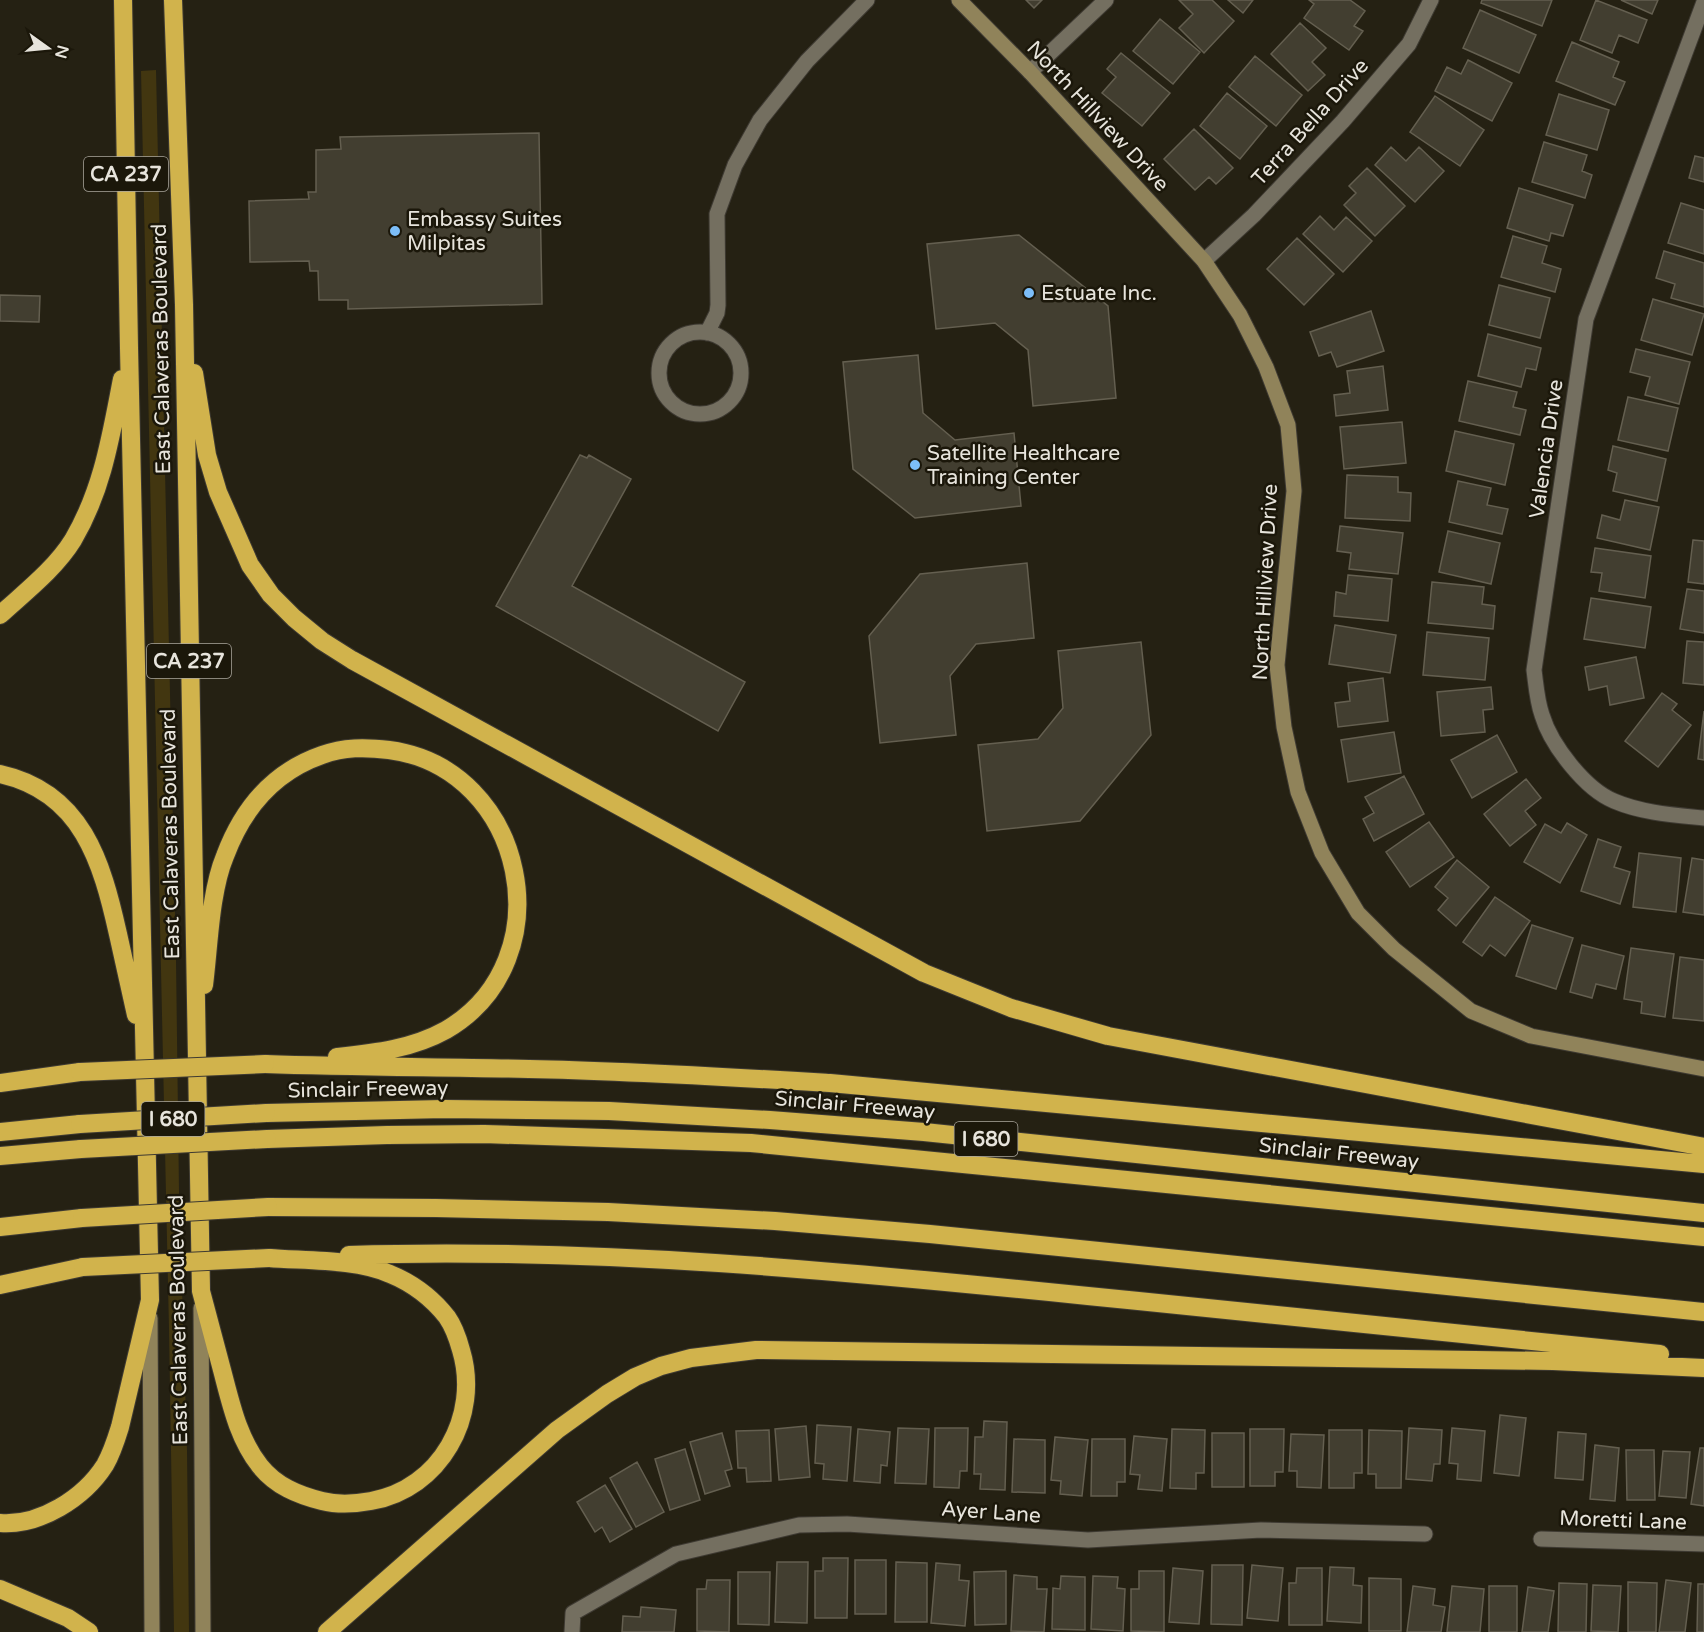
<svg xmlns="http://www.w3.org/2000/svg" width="1704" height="1632" font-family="'Varela Round',sans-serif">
<rect width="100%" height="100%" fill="#252113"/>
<path fill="#423610" d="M156,70L176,960L179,1191L187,1450L189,1632H174L169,1329L141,71Z"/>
<path fill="#423e30" stroke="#645f50" stroke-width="1.5" d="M1026,0H1042L1034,8Z
M1179,0H1212L1234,21L1204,53L1179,28L1193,14Z
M1228,0H1253L1243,13Z
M1309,0H1350L1365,11L1354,26L1363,31L1349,50L1304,18L1314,4Z
M1482,0H1552L1542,26L1481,3Z
M1596,0L1647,20L1638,43L1619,35L1612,53L1580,40Z
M1621,0H1658L1652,14Z
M1480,10L1536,35L1519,73L1463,48Z
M1160,19L1200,52L1173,84L1133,51Z
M1300,23L1326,48L1312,62L1325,75L1308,91L1271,54Z
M1572,42L1619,62L1613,77L1625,82L1615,105L1556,81Z
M1121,53L1170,93L1142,126L1102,93L1116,77L1107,69Z
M1255,56L1302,95L1276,126L1229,87Z
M1468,60L1512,83L1492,121L1435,91L1447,67L1461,74Z
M1227,93L1267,126L1240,159L1200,126Z
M1559,94L1609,110L1597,150L1546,135Z
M1435,96L1484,130L1460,166L1410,132Z
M1194,129L1233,168L1216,184L1209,177L1195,190L1164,159Z
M539,133L542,304L348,309V300H319L318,271H310L309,261L250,262L249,201L309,199L308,192H316V150L341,149L340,137Z
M1544,142L1587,155L1582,171L1592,175L1585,198L1532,182Z
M1391,147L1406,161L1419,147L1444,171L1415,202L1375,165Z
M1695,156L1704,158V182L1689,178Z
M1367,168L1405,206L1375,236L1344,205L1356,193L1349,186Z
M1519,188L1573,205L1563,236L1551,233L1549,241L1507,228Z
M1681,203L1704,210V254L1668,243Z
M1320,216L1334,230L1346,217L1372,241L1343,272L1303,234Z
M1019,235L1108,306L1116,398L1033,406L1028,350L995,323L936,329L927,244Z
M1513,236L1547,246L1542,263L1561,269L1555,292L1501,277Z
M1297,238L1334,274L1304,305L1267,269Z
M1664,251L1704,263V307L1671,298L1675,284L1656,278Z
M1499,285L1550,298L1540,338L1489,325Z
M0,295L40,296L39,322L0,321Z
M1653,299L1704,314L1692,355L1641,340Z
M1371,311L1384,351L1337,367L1331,352L1319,356L1310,332Z
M1488,334L1541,348L1536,370L1526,368L1521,387L1478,376Z
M1636,349L1690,362L1679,404L1645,395L1650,377L1630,372Z
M918,355L923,413L955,440L1014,433L1021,506L915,518L853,469L843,362Z
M1383,366L1388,410L1336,416L1334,395L1350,393L1347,371Z
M1468,381L1517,392L1513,407L1526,410L1520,435L1459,421Z
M1628,397L1678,408L1668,451L1618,440Z
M1402,422L1406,463L1344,469L1340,427Z
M1455,431L1514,444L1505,485L1446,471Z
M1613,446L1666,459L1657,501L1613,491L1617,473L1608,470Z
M580,455L587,458L589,455L631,479L572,586L745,682L718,731L496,606Z
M1347,475L1398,477V492L1411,493L1410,521L1345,518Z
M1458,481L1491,488L1487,505L1508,509L1502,534L1449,522Z
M1625,500L1659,507L1650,550L1597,538L1602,515L1620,520Z
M1340,526L1403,533L1398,574L1349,569L1351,553L1337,551Z
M1448,531L1500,543L1491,584L1439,572Z
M1693,540L1704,541V584L1688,582Z
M1595,548L1651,556L1645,598L1599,591L1602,573L1591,572Z
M1027,563L1034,638L976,644L950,676L956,735L880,743L869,636L920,574Z
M1348,575L1392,579L1388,621L1334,616L1336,592L1346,594Z
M1432,582L1484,587L1482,604L1495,606L1493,629L1428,623Z
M1687,589L1704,591V633L1680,629Z
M1591,598L1651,607L1645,648L1584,639Z
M1335,625L1396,635L1390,673L1329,664Z
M1427,632L1489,638L1485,680L1423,675Z
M1687,641L1704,642V685L1683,683Z
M1141,642L1151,735L1080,821L987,831L978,745L1038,739L1063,708L1058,651Z
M1636,657L1644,698L1610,705L1607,686L1589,690L1585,667Z
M1383,678L1388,721L1338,727L1335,703L1350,701L1348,683Z
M1491,687L1493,709L1483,710L1485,732L1441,736L1437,692Z
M1662,693L1677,704L1672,710L1691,725L1658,767L1625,741Z
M1704,711V760L1698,759Z
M1394,732L1401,773L1348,782L1341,740Z
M1497,735L1517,772L1472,798L1451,760Z
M1404,776L1424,814L1374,841L1363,819L1374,813L1365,797Z
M1526,779L1541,798L1525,811L1536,825L1510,846L1484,814Z
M1429,822L1454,857L1410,887L1386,852Z
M1567,823L1587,835L1560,883L1524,862L1545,824L1561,833Z
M1598,839L1621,847L1614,867L1630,872L1620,904L1581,891Z
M1639,853L1681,858L1676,912L1633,907Z
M1692,858L1704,860V915L1683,912Z
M1457,860L1489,887L1456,926L1438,910L1448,898L1435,887Z
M1495,897L1530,921L1505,956L1490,945L1482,956L1463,942Z
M1532,925L1573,938L1556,989L1516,976Z
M1582,945L1624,956L1616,989L1596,984L1592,998L1570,992Z
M1631,948L1674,954L1665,1017L1641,1013L1642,1002L1624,999Z
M1680,957L1704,960V1021L1673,1018Z
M1500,1415L1526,1418L1519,1476L1494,1473Z
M984,1421L1007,1422L1005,1490L980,1489L981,1474H974L975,1437H983Z
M817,1425L851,1427L847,1481L823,1479L824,1464L815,1463Z
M806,1426L810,1477L779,1480L775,1429Z
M898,1428L929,1429L926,1484L895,1483Z
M935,1428H968L967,1471H960L959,1488L934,1487Z
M1409,1428L1442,1430L1440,1464H1434L1432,1481L1406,1479Z
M1452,1428L1485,1431L1481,1481L1457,1479L1458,1464L1449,1463Z
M858,1429L890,1432L887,1466L881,1465L880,1483L854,1481Z
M1172,1429L1205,1430L1204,1473H1196V1489L1170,1488Z
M1250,1429H1284L1283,1472H1275V1486H1250Z
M769,1430L771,1481L747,1482L746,1468H738L736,1431Z
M1329,1430H1362V1473H1354V1488H1329Z
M1369,1430L1402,1431L1401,1488H1376V1474H1368Z
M1558,1432L1586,1434L1583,1480L1555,1478Z
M722,1433L732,1469L725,1471L730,1486L705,1494L690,1442Z
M1212,1433H1244V1487H1212Z
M1291,1434L1324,1435L1321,1488L1297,1487V1471H1289Z
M1134,1436L1167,1439L1162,1491L1138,1489L1140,1475L1130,1474Z
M1055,1437L1088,1440L1082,1496L1060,1494L1061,1481L1051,1480Z
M1014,1439L1045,1440V1493L1012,1492Z
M1092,1439H1125V1482H1117V1496H1091Z
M1595,1445L1619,1448L1615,1501L1590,1499Z
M1700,1448H1704V1506L1691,1504Z
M685,1449L700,1500L670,1510L655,1459Z
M1626,1450H1654L1655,1500H1627Z
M1663,1451L1690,1452L1686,1498L1659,1496Z
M637,1462L664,1512L636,1527L610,1478Z
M605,1485L632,1529L610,1542L602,1527L595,1532L577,1502Z
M823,1558H848L847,1618H815V1571H823Z
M855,1560H886V1614H855Z
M777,1562H808L807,1623L775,1622Z
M896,1562L927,1563V1622H895Z
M936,1563L960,1565L959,1580L969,1581L965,1626L931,1623Z
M1212,1565H1243L1242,1625L1211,1624Z
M1252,1565L1283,1568L1278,1621L1247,1618Z
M1330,1567L1354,1568L1353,1585L1362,1586L1361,1623L1327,1621Z
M1173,1568L1203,1571L1199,1624L1169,1622Z
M1297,1568H1322V1625H1289V1583H1296Z
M1006,1571V1624L975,1625L974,1572Z
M1139,1571H1164V1632L1131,1631V1589H1139Z
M738,1572H770L769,1625L738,1624Z
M1014,1575L1037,1577V1589H1047L1044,1632L1011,1631Z
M1061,1576L1085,1577V1630L1052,1629L1053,1588L1060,1589Z
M1093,1576L1118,1577L1117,1588L1125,1589L1123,1631L1091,1629Z
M1369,1578L1401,1579V1631H1369Z
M707,1580H730L729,1632L697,1631V1589H706Z
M1666,1580L1691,1583L1685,1632H1659Z
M1628,1582L1657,1583L1656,1632H1628Z
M1559,1583L1587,1584L1586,1632H1558Z
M1698,1584H1704V1632H1697Z
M1593,1585L1621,1586L1618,1632L1591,1631Z
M1413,1586L1435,1589L1433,1605L1445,1607L1441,1632H1407Z
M1452,1586L1484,1589L1480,1632H1447Z
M1489,1586H1517V1632H1489Z
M1528,1587L1554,1591L1548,1632H1522Z
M641,1607L676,1610L674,1632H622L623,1616L640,1617Z"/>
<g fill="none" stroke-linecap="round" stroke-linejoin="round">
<g stroke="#3e3a32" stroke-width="17">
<path id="street" d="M1704,2L1586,319L1534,670C1536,685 1537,701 1542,715C1551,745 1585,789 1614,801C1642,813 1674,815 1704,818
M1030,72L1106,0
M1204,261L1254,215L1343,121L1409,44L1431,0
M659 373a41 41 0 1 1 82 0a41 41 0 1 1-82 0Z
M707,333L717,313L718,305L717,214L735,165L760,120L807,61L867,0
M1541,1539L1704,1544
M572,1632L573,1613L676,1554L799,1525L847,1524L1088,1540L1261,1530L1425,1534"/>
</g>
<g stroke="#3e3a32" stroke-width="17">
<path id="secondary" d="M959,0L1030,72L1204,261L1240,315L1266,367L1288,425L1294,491L1277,665L1284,727L1298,792L1322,853L1358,913L1394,949L1471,1011L1531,1036L1704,1069
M201,1308L203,1632
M150,1318L152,1632"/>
</g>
<g stroke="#3e3a32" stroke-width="20">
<path id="highway" d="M173,0L184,305L201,1291C208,1318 215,1344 222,1370C231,1404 238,1438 260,1466C276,1486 298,1495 322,1501C338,1505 355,1504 371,1501C440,1489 481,1416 461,1350C458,1339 454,1327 447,1317C432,1298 412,1283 390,1274C357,1259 305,1261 269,1258
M194,373L207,455L218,492L250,565L271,595L294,618L322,641L352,660L924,973L1011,1008L1108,1036L1704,1147
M0,615C25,592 55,569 73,540C103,489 111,435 122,379
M0,774C82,792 102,862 118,934C124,961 130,988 136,1015
M204,985C209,946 210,892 225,856C243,808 273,772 322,755C344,747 365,747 389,750C526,768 566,960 446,1030C412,1049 374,1053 337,1057
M265,1064C353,1067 441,1067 529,1069C629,1071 729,1077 830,1083L1704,1164
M0,1083L80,1072
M266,1113L444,1109L609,1111L770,1120L924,1132L1704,1213
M0,1132L80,1124
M267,1139L387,1135L484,1134L751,1143L1704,1237
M0,1156L81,1149
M268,1207L436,1208L608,1212L775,1221L930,1234L1704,1312
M0,1227L82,1218
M349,1255C596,1247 842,1271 1088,1296C1279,1315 1470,1335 1660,1354
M0,1285L83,1267
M0,1523C40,1526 84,1498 105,1465C112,1453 116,1440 120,1427L150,1300L129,348L123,0
M0,1589L68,1618L89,1632
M327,1632L557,1430L607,1394L635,1377L661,1366L691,1358L756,1350L1553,1361L1704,1368"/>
</g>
<use href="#street" stroke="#746f60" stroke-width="15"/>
<use href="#secondary" stroke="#90835a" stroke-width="15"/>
<use href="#highway" stroke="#d1b34c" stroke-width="18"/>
<g stroke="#3e3a32" stroke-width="20" stroke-linecap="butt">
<path id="highway-bridge" d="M80,1072L265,1064
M80,1124L266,1113
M81,1149L267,1139
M82,1218L268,1207
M83,1267L269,1258"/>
</g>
<use href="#highway-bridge" stroke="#d1b34c" stroke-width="18"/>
</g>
<g fill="#7cbef9" stroke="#1b170a" stroke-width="2">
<circle cx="395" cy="231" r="6"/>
<circle cx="1029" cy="293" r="6"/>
<circle cx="915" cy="465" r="6"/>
</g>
<g text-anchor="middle" stroke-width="5" stroke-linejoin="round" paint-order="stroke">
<g fill="#1b170a" stroke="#aaa69d" stroke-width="1.5">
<rect x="84" y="157" width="84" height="34" rx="4.5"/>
<rect x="147" y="644" width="84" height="34" rx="4.5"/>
<rect x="141.5" y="1102" width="63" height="34" rx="4.5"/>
<rect x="954.5" y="1122" width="63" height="34" rx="4.5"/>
</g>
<g font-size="20" font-weight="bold" fill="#e7e4dc">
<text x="126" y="181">CA 237</text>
<text x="189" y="668">CA 237</text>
<text x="173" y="1126">I 680</text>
<text x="986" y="1146">I 680</text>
</g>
<g font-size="21" fill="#e7e4dc" stroke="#1b170a">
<text transform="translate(1098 116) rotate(47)" y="7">North Hillview Drive</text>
<text transform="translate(1310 122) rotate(-48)" y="7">Terra Bella Drive</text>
<text transform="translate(161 349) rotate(-91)" y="7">East Calaveras Boulevard</text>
<text transform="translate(1546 449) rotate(-82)" y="7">Valencia Drive</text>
<text transform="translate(1265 582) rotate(-87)" y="7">North Hillview Drive</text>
<text transform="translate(170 834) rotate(-91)" y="7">East Calaveras Boulevard</text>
<text transform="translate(368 1089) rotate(-1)" y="7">Sinclair Freeway</text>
<text transform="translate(855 1105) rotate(5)" y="7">Sinclair Freeway</text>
<text transform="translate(1339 1153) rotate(6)" y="7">Sinclair Freeway</text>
<text transform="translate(178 1320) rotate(-91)" y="7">East Calaveras Boulevard</text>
<text transform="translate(991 1512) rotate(4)" y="7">Ayer Lane</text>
<text transform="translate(1623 1520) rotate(2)" y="7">Moretti Lane</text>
</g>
<g font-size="21" fill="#e7e4dc" stroke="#1b170a" text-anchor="start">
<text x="407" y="226">Embassy Suites<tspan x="407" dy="24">Milpitas</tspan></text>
<text x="1041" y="300">Estuate Inc.</text>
<text x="927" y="460">Satellite Healthcare<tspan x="927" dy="24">Training Center</tspan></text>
</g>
</g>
<g transform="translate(48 48) rotate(105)" stroke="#1b170a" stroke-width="4.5" paint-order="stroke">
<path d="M0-4.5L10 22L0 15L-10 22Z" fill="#e7e4dc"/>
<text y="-9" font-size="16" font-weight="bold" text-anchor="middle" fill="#e7e4dc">N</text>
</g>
</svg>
